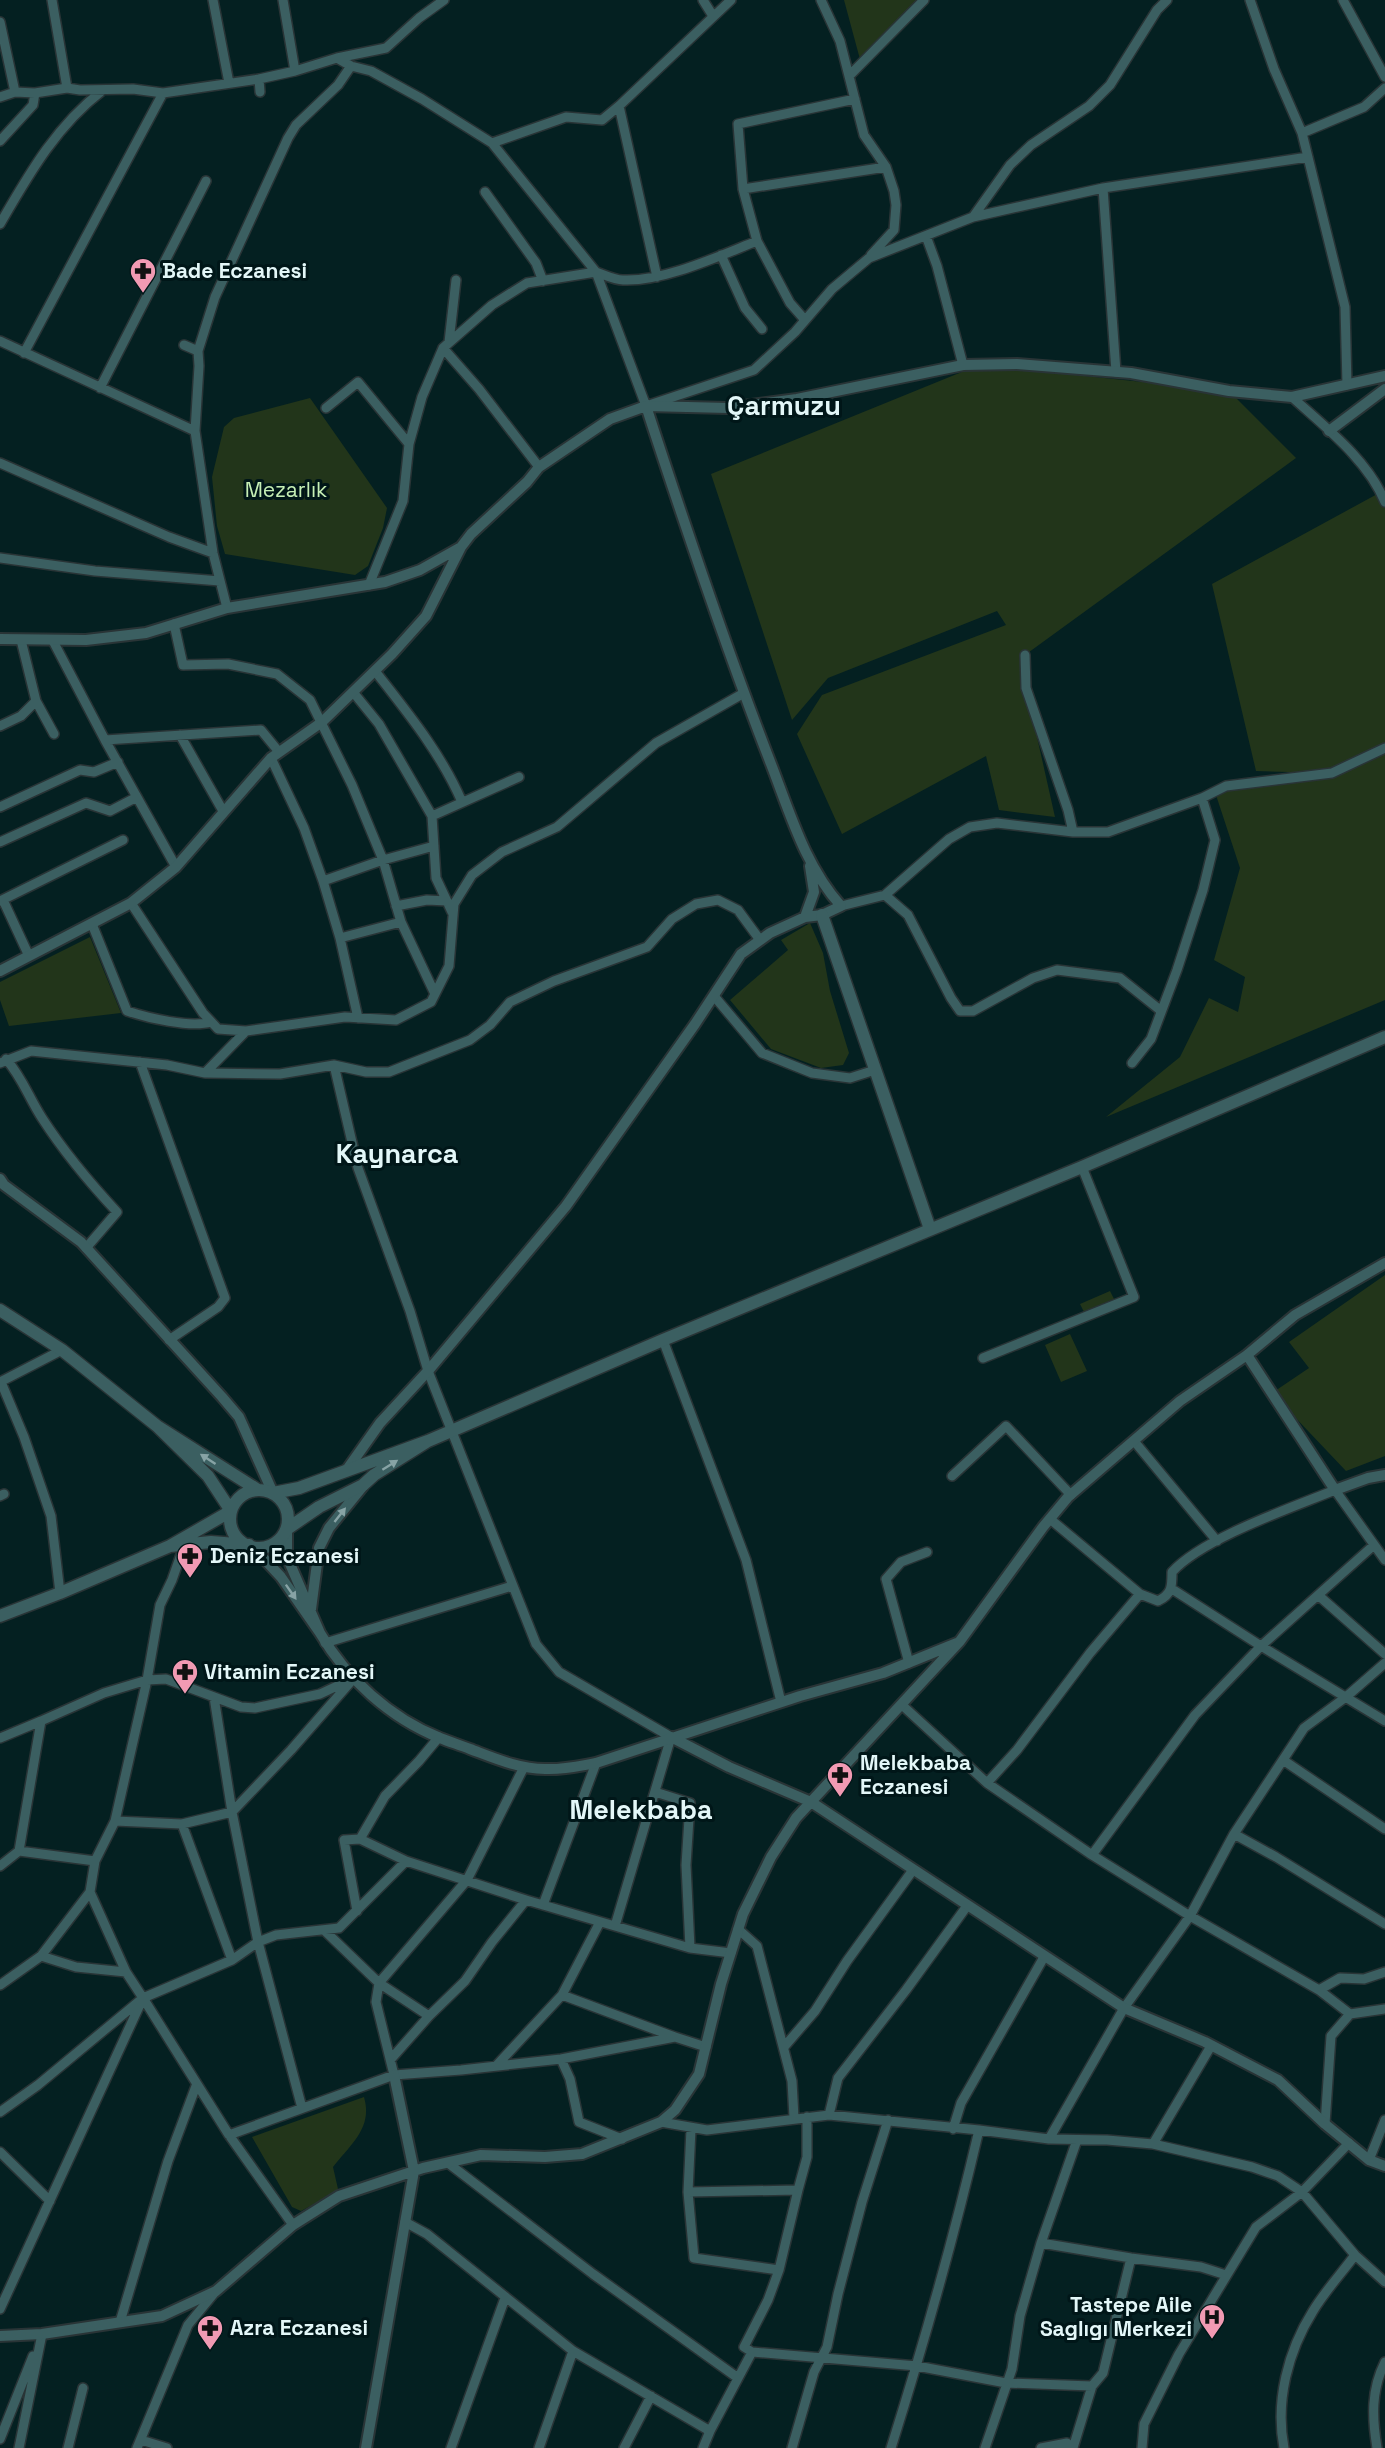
<svg xmlns="http://www.w3.org/2000/svg" width="1385" height="2448" font-family="'Space Grotesk',sans-serif">
<rect width="100%" height="100%" fill="#042021"/>
<path fill="#22351a" d="M844,0H922L861,63Z
M979,365L1229,391L1296,458L1025,655L1026,688L1055,817L999,810L986,756L842,834L797,734L822,695L1006,625L997,611L828,678L792,720L711,474Z
M310,398L387,508L383,528L368,566L355,575L225,554L217,526L212,477L224,427L234,418Z
M1381,492L1385,501V1000L1106,1117L1180,1057L1209,998L1238,1012L1245,977L1214,960L1240,868L1215,792L1326,773L1256,771L1212,584Z
M810,923L823,953L830,991L849,1053L843,1065L821,1068L771,1049L730,1000L788,950L781,940Z
M90,937L121,1013L9,1026L0,1000V982Z
M1385,1275V1456L1346,1471L1272,1393L1309,1368L1289,1342Z
M1110,1291L1114,1299L1084,1312L1080,1304Z
M1070,1334L1087,1371L1061,1382L1045,1345Z
M364,2097C373,2128 351,2144 333,2167L338,2189L320,2201L301,2211L292,2207L252,2137Z"/>
<g fill="none" stroke-linecap="round" stroke-linejoin="round">
<g stroke="#293436" stroke-width="12">
<path id="minor" d="M52,0L67,88
M213,0L229,83
M283,0L295,71
M703,0L713,16
M821,0L840,41L864,135L886,167L894,191L896,205L894,230L871,255
M1250,0L1274,69L1302,133L1364,107L1385,88
M1343,0L1385,77
M0,22L15,92
M337,58L386,48L419,18L444,0
M850,75L924,0
M259,79L260,92
M0,97L15,92L35,93
M619,106L657,277
M1302,133L1345,307L1347,385
M0,141L33,105L35,93L67,88L80,90L133,89L163,93L259,79L295,71L337,58L351,66L371,71L422,99L492,143L596,272L527,283L492,305L443,348L422,397L409,444L403,501L369,585
M492,143L566,117L602,120L619,106L731,0
M1103,188L1116,372
M743,189L738,124L855,99
M485,192L536,263L543,281
M973,217L1103,188L1308,157
M0,224C29,174 56,126 103,90
M926,236L937,266L963,365
M757,241L790,303L805,320
M721,255L745,308L762,329
M596,272L646,406L754,370L795,332L832,289L869,258L973,217L1010,165L1031,145L1089,106L1110,85L1157,10L1167,0
M596,272C605,275 614,280 623,280C663,282 719,256 757,241L743,189L886,167
M0,341L195,431L213,553L227,608
M449,342L456,280
M184,345L198,351
M443,348L479,389L539,467
M24,353L163,93
M100,388L206,181
M1292,397C1325,427 1368,460 1385,502
M326,408L358,382L409,444
M195,431L199,366L198,351L215,297L288,138L296,125L338,85L351,66
M0,463L169,537L213,553
M0,558L95,571L220,581
M174,624L183,665L228,664L277,674L310,700L352,785L383,860L401,922L435,994
M53,641L105,740L176,867
M1025,655L1026,688L1068,810L1073,832
M375,671C407,712 441,753 462,802
M353,692L379,724L432,816L436,878L452,912
M36,701L54,734
M0,726L21,716L36,701L21,640
M180,735L223,811
M105,740L261,730L279,752
M271,758L304,828L323,881L340,938
M0,807L80,770L94,772L118,762
M432,816L519,777
M0,842L86,803L110,811L137,797
M323,881L383,860L434,846
M885,895L908,915L951,998L960,1011H973L1033,978L1057,970L1120,978L1160,1010
M3,900L29,956
M0,901L123,840
M131,903L203,1013L218,1029L246,1031L345,1017L396,1020L431,1002L449,966L454,904L472,875L502,852L557,827L656,743L744,693
M396,906L427,900L447,901
M841,906L885,895L949,839L970,827L997,823L1073,832H1108L1202,798L1226,786L1332,773L1385,748
M92,924L127,1011C148,1018 190,1028 211,1022
M714,996L762,1053L812,1073L850,1078L875,1070
M358,1018L340,938L401,922
M6,1059C22,1077 29,1098 42,1118C64,1152 89,1182 117,1212L86,1248
M140,1062L225,1298L218,1307L169,1340
M0,1063L31,1051L167,1065L205,1073L246,1031
M1132,1063L1151,1039L1177,970L1203,890L1215,840L1202,798
M334,1065L358,1168L410,1311L428,1371L536,1644L559,1672L671,1737L615,1926
M205,1073L280,1074L334,1065L366,1072H389L470,1040L490,1025L510,1002L554,981L647,947L672,919L696,904L718,900L738,910L760,940
M663,1340L746,1560L781,1702
M983,1358L1134,1297L1082,1167
M0,1382L62,1350
M1,1382L24,1437L51,1516L60,1593
M1134,1441L1217,1541
M952,1476L1006,1426L1071,1495
M0,1496L4,1494
M1050,1519L1140,1594
M184,1546L172,1580L160,1605L147,1680L115,1821L182,1824L232,1812L214,1697
M1172,1589L1261,1646L1385,1721
M1318,1595L1385,1654
M325,1643L512,1586
M909,1663L886,1579L901,1562L927,1552
M902,1705L987,1783L1092,1855L1190,1916L1319,1990L1350,2014L1385,2009
M0,1738L41,1721
M1283,1760L1385,1829
M987,1783L1017,1750L1090,1653L1140,1594L1158,1601C1172,1594 1172,1587 1172,1572C1203,1538 1291,1508 1335,1490L1385,1560
M655,1792L690,1803L686,1865L690,1948
M182,1824L232,1960
M1234,1834L1276,1857L1385,1924
M19,1851L41,1721L104,1693L147,1680L166,1679L241,1707L255,1708L320,1694L350,1680
M1092,1855L1195,1715L1261,1646L1374,1545
M406,1861L360,1839L385,1796L419,1761L439,1737
M0,1866L19,1851L95,1861
M90,1892L126,1972
M543,1905L596,1763
M357,1911L344,1840L360,1839
M738,1929L757,1946L792,2081L794,2118
M325,1931L379,1983L429,2016L465,1981L492,1942L526,1900
M0,1985L41,1956L90,1892L95,1861L115,1821
M1319,1990L1340,1978L1364,1979L1385,1972
M562,1995L675,2037
M143,1998L229,2135L293,2225
M784,2047L815,2011L847,1961L913,1870
M391,2059L429,2016
M561,2059L570,2079L579,2122L622,2139
M496,2066L562,1995L600,1922
M394,2075L376,2002L379,1983L467,1880L524,1767
M302,2108L258,1942L232,1812L291,1750L354,1678
M0,2112L38,2085L143,1998L126,1972L76,1967L41,1956
M829,2115L838,2078L906,1990L967,1906
M661,2122L707,2130L829,2115L979,2130
M1325,2124L1331,2036L1350,2014
M691,2129L688,2192L694,2258L779,2270L768,2300L744,2347L752,2352
M953,2129L961,2103L1044,1957
M229,2135L394,2075L461,2070L561,2059L675,2037L706,2047
M1049,2139L1124,2008L1190,1916L1234,1834L1304,1728L1346,1697L1385,1663
M1153,2144L1211,2046
M0,2152L50,2201
M1369,2160L1385,2120
M448,2163L593,2274L738,2378
M688,2192L798,2190L807,2157V2117
M405,2222L427,2234L573,2351L710,2431
M1041,2243L1131,2258L1201,2267L1226,2275
M779,2270L798,2190
M0,2309L143,1998L232,1960L258,1942L276,1935L339,1928L406,1861L526,1900L690,1948L731,1953
M120,2322L168,2161L196,2086
M0,2439L33,2356
M141,2440L167,2448
M19,2448L42,2334
M68,2448L83,2388
M137,2448L188,2325L216,2291
M451,2448L505,2298
M539,2448L573,2351
M624,2448L651,2396
M703,2448L710,2431L752,2352L917,2366L1006,2383L1092,2386L1103,2373L1131,2258
M792,2448L814,2372L827,2347L838,2294L862,2202L888,2120
M891,2448C924,2343 954,2237 979,2130L1049,2139L1107,2140L1153,2144L1252,2167L1278,2176L1302,2192L1355,2255
M985,2448L1012,2369L1020,2316L1041,2243L1077,2140
M1041,2448L1067,2443L1070,2448
M1073,2448L1092,2386
M1142,2448L1144,2424L1179,2354L1256,2227L1302,2192L1349,2143
M1284,2448C1275,2401 1288,2351 1313,2311C1325,2291 1341,2274 1355,2255L1385,2282
M1377,2448C1372,2417 1371,2390 1385,2362"/>
</g>
<g stroke="#293436" stroke-width="14">
<path id="tertiary" d="M1329,431L1385,389
M0,639L86,640L146,633L227,608L385,582L420,570L461,547L471,534L527,482L539,467L610,419L646,406L728,408L797,399L963,365L1017,364L1131,373L1229,391L1292,397L1385,376
M805,917L814,892L810,866
M0,971L131,903L176,867L271,758L322,722L392,654L426,616L461,547
M0,1179L4,1185L81,1242L222,1397L239,1417L273,1493
M1247,1355L1335,1490L1368,1478L1385,1475
M346,1471L380,1423L428,1371L566,1206L695,1024L741,954L770,933L805,917L822,915L841,906C805,866 790,813 771,764C725,646 685,526 646,406
M253,1547L281,1577L320,1633L287,1557V1529
M311,1609L319,1548L329,1528L363,1486
M320,1633C347,1679 390,1718 440,1738C450,1742 460,1745 470,1749C494,1758 519,1769 545,1769C562,1770 579,1766 596,1763L800,1696L883,1673L957,1643
M671,1737L729,1767L811,1802L1124,2008L1205,2042L1278,2080L1325,2124L1369,2160L1385,2166
M0,2336L42,2334L162,2316L216,2291L293,2225L339,2196L423,2168L481,2155L545,2157L582,2154L661,2122L675,2110L699,2074L721,1984L743,1914L771,1857L796,1818L960,1641L1043,1527L1068,1497L1180,1401L1247,1355L1295,1315L1385,1263
M366,2448L414,2171L394,2075"/>
</g>
<g stroke="#293436" stroke-width="15">
<path id="secondary" d="M822,915L930,1229
M0,1310L62,1350L157,1426
M428,1441L663,1340L1082,1167L1385,1037
M230 1519a29 29 0 1 1 58 0a29 29 0 1 1-58 0Z
M273,1493L299,1488L428,1441L374,1475L363,1485L319,1507L287,1529
M249,1545L211,1542L170,1546L231,1511L208,1476L157,1426L258,1490
M0,1616L60,1593L170,1546"/>
</g>
<use href="#minor" stroke="#3b5f61" stroke-width="9"/>
<use href="#tertiary" stroke="#3b5f61" stroke-width="10"/>
<use href="#secondary" stroke="#3b5f61" stroke-width="12"/>
</g>
<defs><path id="oneway-solid" d="M-6-.8H1V-3.2L6.5 0L1 3.2V.8H-6Z" transform="scale(1.5)"/></defs>
<g fill="#87a3a5">
<use href="#oneway-solid" transform="translate(208 1459) rotate(-147)"/>
<use href="#oneway-solid" transform="translate(390 1465) rotate(-32)"/>
<use href="#oneway-solid" transform="translate(340 1515) rotate(-52)"/>
<use href="#oneway-solid" transform="translate(291 1592) rotate(55)"/>
</g>
<defs>
<g id="pharmacy-pin" transform="scale(1.35)"><path d="M0 17L-7.5 6A9.5 9.5 0 1 1 7.5 6Z" fill="#f19ab3" stroke="#001618"/><path d="M-2-6h4v4h4v4h-4v4h-4v-4h-4v-4h4Z" fill="#111"/></g>
<g id="hospital-pin" transform="scale(1.35)"><path d="M0 17L-7.5 6A9.5 9.5 0 1 1 7.5 6Z" fill="#f19ab3" stroke="#001618"/><path d="M-5-5h3v3.5h4V-5h3V5h-3V1.5h-4V5h-3Z" fill="#111"/></g>
</defs>
<g fill-rule="evenodd">
<use href="#pharmacy-pin" x="143" y="271"/>
<use href="#pharmacy-pin" x="190" y="1556"/>
<use href="#pharmacy-pin" x="185" y="1672"/>
<use href="#pharmacy-pin" x="840" y="1775"/>
<use href="#hospital-pin" x="1212" y="2317"/>
<use href="#pharmacy-pin" x="210" y="2328"/>
</g>
<g text-anchor="middle" stroke-width="6" stroke-linejoin="round" paint-order="stroke">
<g font-size="21" font-weight="bold" fill="#e3f7f8" stroke="#001618" text-anchor="start">
<text x="162" y="278">Bade Eczanesi</text>
<text x="210" y="1563">Deniz Eczanesi</text>
<text x="204" y="1679">Vitamin Eczanesi</text>
<text x="860" y="1770">Melekbaba<tspan x="860" dy="24">Eczanesi</tspan></text>
<text x="1192" y="2312" text-anchor="end">Tastepe Aile<tspan x="1192" dy="24">Saglıgı Merkezi</tspan></text>
<text x="230" y="2335">Azra Eczanesi</text>
</g>
<g font-size="21" fill="#c6efb5" stroke="#001618">
<text x="286" y="497">Mezarlık</text>
</g>
<g font-size="27" font-weight="bold" fill="#e3f7f8" stroke="#001618">
<text x="784" y="415">Çarmuzu</text>
<text x="397" y="1163">Kaynarca</text>
<text x="641" y="1819">Melekbaba</text>
</g>
</g>
</svg>
